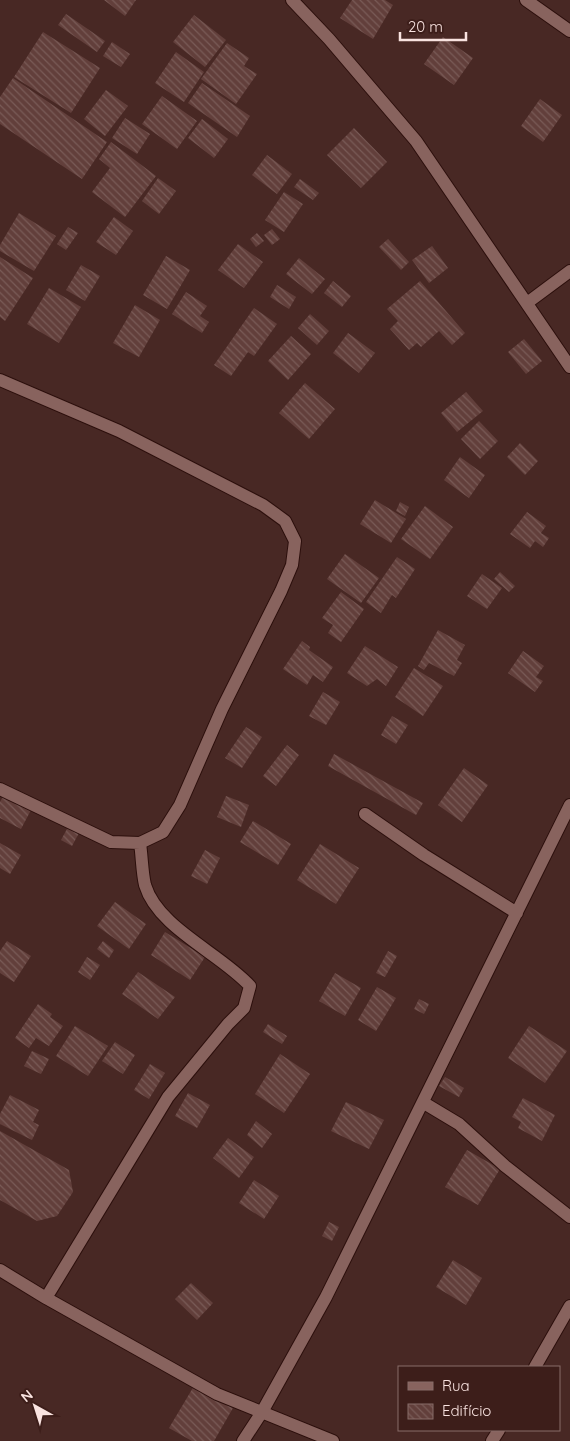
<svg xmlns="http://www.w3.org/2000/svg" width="570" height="1441" font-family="Quicksand,sans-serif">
<defs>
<pattern id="building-back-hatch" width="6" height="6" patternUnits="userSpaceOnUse" patternTransform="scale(1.25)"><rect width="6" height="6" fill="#623f3b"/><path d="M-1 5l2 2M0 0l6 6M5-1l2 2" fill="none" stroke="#795b57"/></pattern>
</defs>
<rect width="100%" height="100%" fill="#482824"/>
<path fill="url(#building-back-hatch)" d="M104,0H136L125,16Z
M352,0H385L393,5L373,39L340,18Z
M66,14L105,41L97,52L58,25Z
M194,15L226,40L205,67L173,42Z
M43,32L100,68L71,113L14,77Z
M443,37L473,58L454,85L424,64Z
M112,42L130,54L121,67L103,56Z
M227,43L249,58L244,66L257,74L236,104L201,79Z
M176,52L204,72L184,102L155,83Z
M13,78L107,142L82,179L0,124V97Z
M202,83L250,116L237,137L188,103Z
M106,90L128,106L105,136L84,119Z
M162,96L197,121L177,149L142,124Z
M540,99L562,115L543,142L521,126Z
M125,118L150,134L137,154L112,138Z
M202,119L228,139L214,158L188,138Z
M354,128L387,162L361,188L327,155Z
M111,142L156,176L125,217L92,192L110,168L99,159Z
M267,155L292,174L277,194L252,175Z
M158,178L176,191L159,214L142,201Z
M300,179L319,193L313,200L294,187Z
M284,192L303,204L284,232L265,220Z
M19,213L56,236L34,271L0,251V245Z
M114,217L133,231L116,255L96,242Z
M68,227L78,233L66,250L57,244Z
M272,229L280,239L272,245L264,235Z
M257,233L264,241L256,247L250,239Z
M388,239L409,262L401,270L379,247Z
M238,244L263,262L244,288L218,270Z
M432,246L448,268L429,283L412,260Z
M166,256L190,270L167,309L143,295Z
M0,257L33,278L5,321L0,317Z
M299,258L325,279L312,294L286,274Z
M81,265L100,276L85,301L66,290Z
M333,281L351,296L342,307L324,293Z
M420,281L465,333L452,345L439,331L421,347L417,343L409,350L390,329L398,321L387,309Z
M277,285L296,297L289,309L270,297Z
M49,288L81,307L59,343L27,324Z
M186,292L207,306L200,316L209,322L202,333L172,314Z
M135,305L160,320L139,357L113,343Z
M254,308L277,324L254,356L248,352L231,376L214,365Z
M310,314L329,331L317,345L298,328Z
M348,333L375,353L359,373L333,353Z
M291,336L311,354L288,380L268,361Z
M524,339L542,361L526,374L508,352Z
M305,383L335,409L309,439L279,413Z
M466,392L483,411L457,432L441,413Z
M479,421L498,441L480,459L461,439Z
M520,443L538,461L525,475L507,457Z
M460,457L485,475L469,498L444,480Z
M375,500L406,519L391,543L360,524Z
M400,502L409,507L405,516L396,511Z
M425,506L453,527L430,559L401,539Z
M527,512L546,526L541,533L549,538L543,547L535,541L530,548L510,534Z
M345,554L379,578L361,603L327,579Z
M397,557L415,569L396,598L392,595L381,613L366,602Z
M500,572L515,586L509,592L494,579Z
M482,574L502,588L487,609L467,596Z
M341,592L364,609L341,642L328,633L333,625L322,618Z
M438,630L465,645L457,660L462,663L454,676L429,663L424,670L418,666Z
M302,641L310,647L309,650L333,667L323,682L313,675L307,685L283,669Z
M365,646L398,667L386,686L377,679L367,686L347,673Z
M523,651L544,666L536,677L543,681L535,692L508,673Z
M414,668L443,686L423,716L395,697Z
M323,692L340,702L326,725L309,716Z
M392,716L408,725L396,744L381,735Z
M246,727L262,737L242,768L225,758Z
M287,745L299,755L276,786L263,776Z
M334,754L423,803L416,815L328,766Z
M464,768L488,785L462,822L438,805Z
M3,796L31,810L21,829L0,818V802Z
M226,796L249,805L241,827L217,817Z
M253,821L291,844L278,865L240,842Z
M68,827L79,833L72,846L61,840Z
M0,843L21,855L10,874L0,868Z
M320,844L359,868L336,904L297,880Z
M205,850L220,858L207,884L191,876Z
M115,902L146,924L129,949L97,926Z
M165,932L205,957L190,980L151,955Z
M7,941L31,956L14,982L0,973V951Z
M103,941L114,950L109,958L97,949Z
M388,951L397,956L385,977L376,973Z
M87,957L100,965L90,980L78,972Z
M138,972L175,997L158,1019L122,994Z
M335,973L361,988L345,1016L319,1001Z
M377,987L396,998L376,1031L358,1020Z
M419,999L429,1004L424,1014L414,1009Z
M38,1004L52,1014L50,1017L63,1026L49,1046L36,1038L29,1048L15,1038Z
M268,1024L287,1036L282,1044L263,1032Z
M75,1026L108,1046L88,1076L56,1056Z
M529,1026L567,1051L545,1083L508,1058Z
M115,1042L135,1055L123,1074L102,1061Z
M32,1051L49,1059L41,1074L24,1066Z
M280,1054L310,1074L284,1113L255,1094Z
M150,1064L165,1073L149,1099L134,1090Z
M445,1077L464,1088L459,1097L439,1086Z
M188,1093L210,1105L197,1128L175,1116Z
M10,1095L39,1110L33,1122L39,1125L32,1140L0,1124V1114Z
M523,1098L555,1115L542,1141L518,1128L521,1122L512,1117Z
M346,1102L384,1120L369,1149L331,1131Z
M256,1121L272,1134L262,1148L247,1135Z
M0,1131L69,1170L73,1192L57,1216L37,1221L0,1200Z
M228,1138L254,1157L239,1178L213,1158Z
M467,1150L500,1169L478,1205L445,1187Z
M254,1180L279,1196L264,1219L239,1203Z
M329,1222L339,1227L332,1241L322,1236Z
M453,1260L482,1278L466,1305L436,1287Z
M191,1283L213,1303L197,1320L175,1299Z
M194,1386L233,1408L214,1441H192L169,1428Z"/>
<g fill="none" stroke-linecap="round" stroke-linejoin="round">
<g stroke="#2c0f0c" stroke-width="14">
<path id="street" d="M292,0L329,39L416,141L570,367
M526,0L570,31
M527,303L570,271
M0,380L119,431L263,505L285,521L295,541L292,565L281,591L222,709L180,805L163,832L140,843L111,842L0,789
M365,814L424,855L517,913
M424,1103L459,1124L505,1166L570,1217
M0,1270L46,1298L217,1394L333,1441
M46,1298L168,1097L228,1024L244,1008L250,986C220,953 158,928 145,885C142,872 142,857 140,843
M535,1367L570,1306
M243,1441L262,1412L326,1297L570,805
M492,1441L499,1430"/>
</g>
<use href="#street" stroke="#88635e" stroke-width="12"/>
</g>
<rect x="398" y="1366" width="162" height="65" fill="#3d1e1a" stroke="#886d69"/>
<rect x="408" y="1382" width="25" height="8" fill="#88635e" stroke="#886d69"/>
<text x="442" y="1391" font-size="15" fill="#f9e3e0">Rua</text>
<rect x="408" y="1404" width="25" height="15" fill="url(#building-back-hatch)" stroke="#886d69"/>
<text x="442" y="1416" font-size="15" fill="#f9e3e0">Edifício</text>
<g transform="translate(35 1406) rotate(321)" stroke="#3d1e1a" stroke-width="4" paint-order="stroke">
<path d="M0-4L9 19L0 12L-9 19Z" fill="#f9e3e0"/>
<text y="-8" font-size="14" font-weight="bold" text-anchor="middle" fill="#f9e3e0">N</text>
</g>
<path d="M400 32v8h66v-8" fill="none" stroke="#f9e3e0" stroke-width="2.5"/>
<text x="408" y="32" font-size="15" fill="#f9e3e0" stroke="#3d1e1a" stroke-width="4" paint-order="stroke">20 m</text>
</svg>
